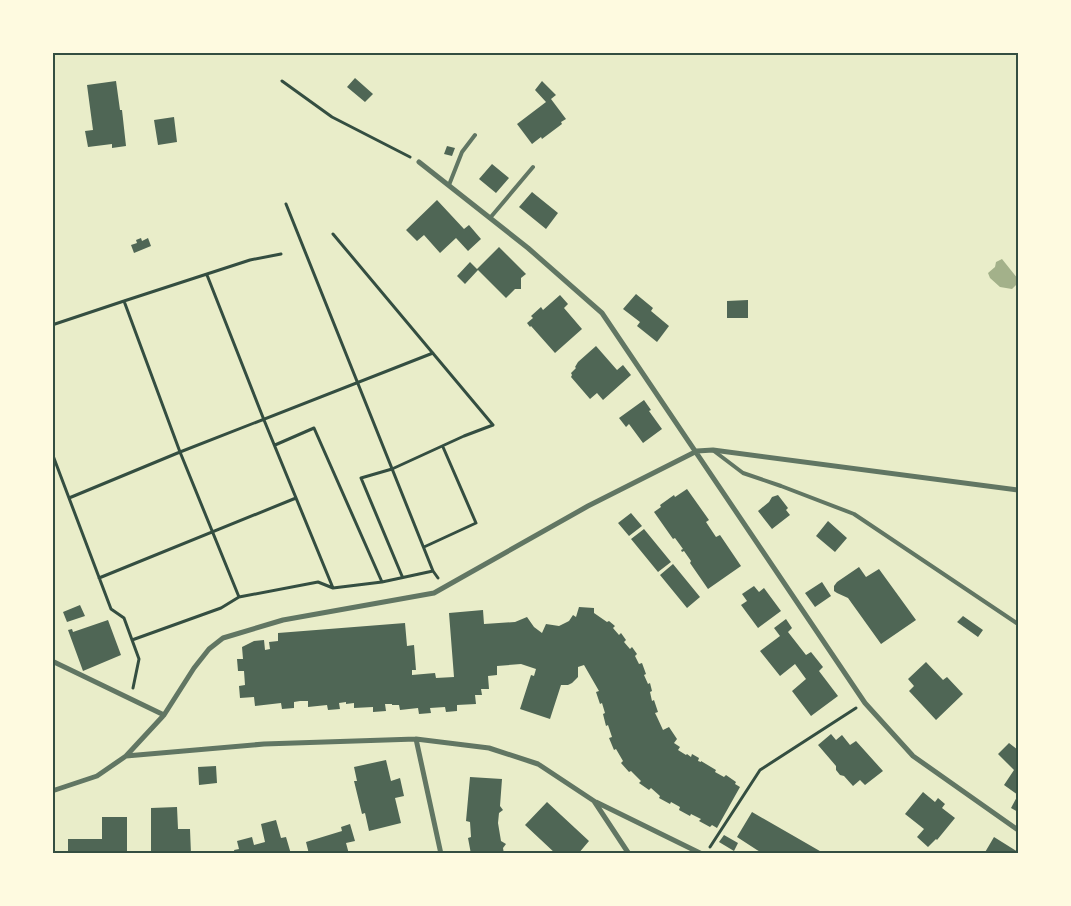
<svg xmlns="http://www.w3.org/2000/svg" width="1071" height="906" font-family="'Roboto Condensed',sans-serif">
<rect width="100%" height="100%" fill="#e9edc9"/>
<path fill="#a3b18a" d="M1002,259L1018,279V283L1012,289L1000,287L990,278L988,273L995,267L996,262Z"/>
<path fill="#4f6655" d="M355,78L373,94L365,102L347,87Z
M116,81L120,110H122L126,146L112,148V144L88,147L85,131L93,130L87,85Z
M542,81L556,95L551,99L566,119L561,122L562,124L542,139L541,137L532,144L517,124L546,102L535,90Z
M174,117L177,142L158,145L154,120Z
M447,146L455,148L452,156L444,154Z
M492,164L509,178L496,193L479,179Z
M532,192L558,213L546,229L519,207Z
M437,200L464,229L469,225L481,239L468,251L456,238L440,253L424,235L417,241L406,230Z
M141,238L142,241L148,238L151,246L134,253L131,245L137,243L136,240Z
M499,247L526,274L521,278V289H515L506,298L478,270L465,284L457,276L470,262L477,269Z
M636,294L653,308L651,311L669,326L657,342L637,326L640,322L623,309Z
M560,295L568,304L564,308L582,329L555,353L531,326L530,327L527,323L533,318L531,316L541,307L543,310Z
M748,300V318H727V301Z
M596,346L617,370L623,365L631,375L603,400L597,393L590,399L571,377L572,375L571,373L576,368L575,367L578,362Z
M644,400L651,410L649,411L662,429L643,443L629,424L626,427L619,418Z
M687,489L709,520L706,522L716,537L720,535L741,566L708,589L690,563L691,561L684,551L682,552L681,550L683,549L675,538L673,539L654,512L661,507L660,505L674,495L675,497Z
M778,495L788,508L786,510L790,515L772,529L758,511L769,502L772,497Z
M631,513L642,526L629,536L618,523Z
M828,521L847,538L835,552L816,536Z
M644,529L671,562L658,572L631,539Z
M673,564L700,597L687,608L660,575Z
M859,567L866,577L879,569L916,620L881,644L848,598L837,593L834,591V586L837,582Z
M822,582L831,596L815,607L805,593Z
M754,586L759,592L764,588L781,611L758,628L741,605L747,601L742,594Z
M80,605L85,616L67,622L63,612Z
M579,607L594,608V613L607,622L609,621L615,626L613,628L619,635L621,633L626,640L624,642L630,649L632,647L637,654L635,656L639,664L642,663L646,674L644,675L648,684L650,683L652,691L650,692L652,701L654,700L658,712L655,713L657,717L663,730L669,727L677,739L674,743L680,747L678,750L686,755L687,754L691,757L692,754L699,758L698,761L701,762V761L716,770L715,772L724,777L726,775L736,782L735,784L740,787L717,828L712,825L710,827L699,821L701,819L691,814L690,816L679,810L680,807L671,802L670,804L659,798L660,796L651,788L649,790L639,783L641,781L631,771L629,772L621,763L623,761L616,749L614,750L609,738L612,737L608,725L606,726L603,714L605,713L602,703L600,704L596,692L599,691L584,665L578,667V677L572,683L568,685H561L550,719L520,709L531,675L534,676L536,669L521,664L497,666V675L488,676L489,689H481L482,695H475L476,704L457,705V711L446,712L445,707L430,708L431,713L419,714L418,708L400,710L399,705H392V704H385L386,711L373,712V707L354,708V703L346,704V702L339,703L340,709L328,710L327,705L308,707V701H300L294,702V708L282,709L281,703L255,706L254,697L240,698L239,686L245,685L244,671H238L237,659H243L242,647L254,641L264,640L265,650L270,649L269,642L278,641V633L405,623L407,646L414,645L416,670H412V675L435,673L436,678L454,677L449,613L483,610L484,624L515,622L527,617L534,627L542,633L546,624L559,626L569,621L573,615L576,617Z
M963,616L983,630L978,637L957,622Z
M786,619L792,628L788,632L806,655L811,652L823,667L819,671L838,696L811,716L792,691L806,679L795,664L780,676L760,651L780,636L774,628Z
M108,620L121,655L83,671L68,630L72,629L73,632Z
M926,662L943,680L947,677L963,694L936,720L909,691L914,686L908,679Z
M831,734L836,740L842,735L850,745L856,741L883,771L865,785L860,780L853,786L844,776L840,775L836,770V766L818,745Z
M1009,743L1018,750V795L1004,785L1014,770L998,754Z
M386,760L391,781L400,778L404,796L395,798L401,823L369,831L365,813L362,814L354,781H357L354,767Z
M216,766L217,783L199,785L198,767Z
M470,777L502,779L500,806L503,810L499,813L498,823L501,841L506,844L503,848L504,854H471L468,838L471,837L470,822L466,821Z
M923,792L935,802L938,798L945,804L942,808L955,818L937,840L936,839L928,847L917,837L924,829L905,814Z
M1018,795V812L1011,808Z
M547,802L589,841L578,854H556L525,825Z
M177,807L178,829H190L191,854H151V808Z
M752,812L799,839L825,854H764L757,850L737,837Z
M102,817H127V854H68V839H102Z
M276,820L281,838L286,837L291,854H235L234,850L239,849L237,841L252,837L254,845L265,842L261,824Z
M350,824L355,841L346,843L349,854H309L306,842L342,831L341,827Z
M724,835L738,843L734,851L719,842Z
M994,837L1018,852V854H984Z"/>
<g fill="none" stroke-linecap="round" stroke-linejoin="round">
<path stroke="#344e41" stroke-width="3" d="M282,81L332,117L410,157
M286,204L433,571L438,578
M333,234L493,425L464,436L392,469L361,478L402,576
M207,275L264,420L333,588
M52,325L124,301
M275,445L314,428L382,582
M52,453L69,498
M424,547L476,523L443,447
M99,578L296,498
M239,597L180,452L433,353
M132,640L221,608L239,597L318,582L333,588L382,582L433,571
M133,688L139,659L124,618L111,609L69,498L180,452L124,301L250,260L281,254
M710,847L760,770L856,708"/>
<path stroke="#617663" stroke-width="4" d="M449,185L462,152L475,135
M490,218L533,167
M714,451L743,473L781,486L854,514L1018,624"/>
<path stroke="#617663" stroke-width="5" d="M419,162L528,248L602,313L865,703L913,756L1018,830
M52,661L164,715
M416,739L441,854
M126,756L164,715L194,668L209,649L223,638L283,620L434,593L588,506L697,451L713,450L1018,490
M52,791L97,776L126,756L264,744L416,739L489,748L538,764L594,801L629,854
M596,802L702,854"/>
</g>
<rect width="1071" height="906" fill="none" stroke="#fefae0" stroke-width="108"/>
<rect x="54" y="54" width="963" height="798" fill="none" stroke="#344e41" stroke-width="2"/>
</svg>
